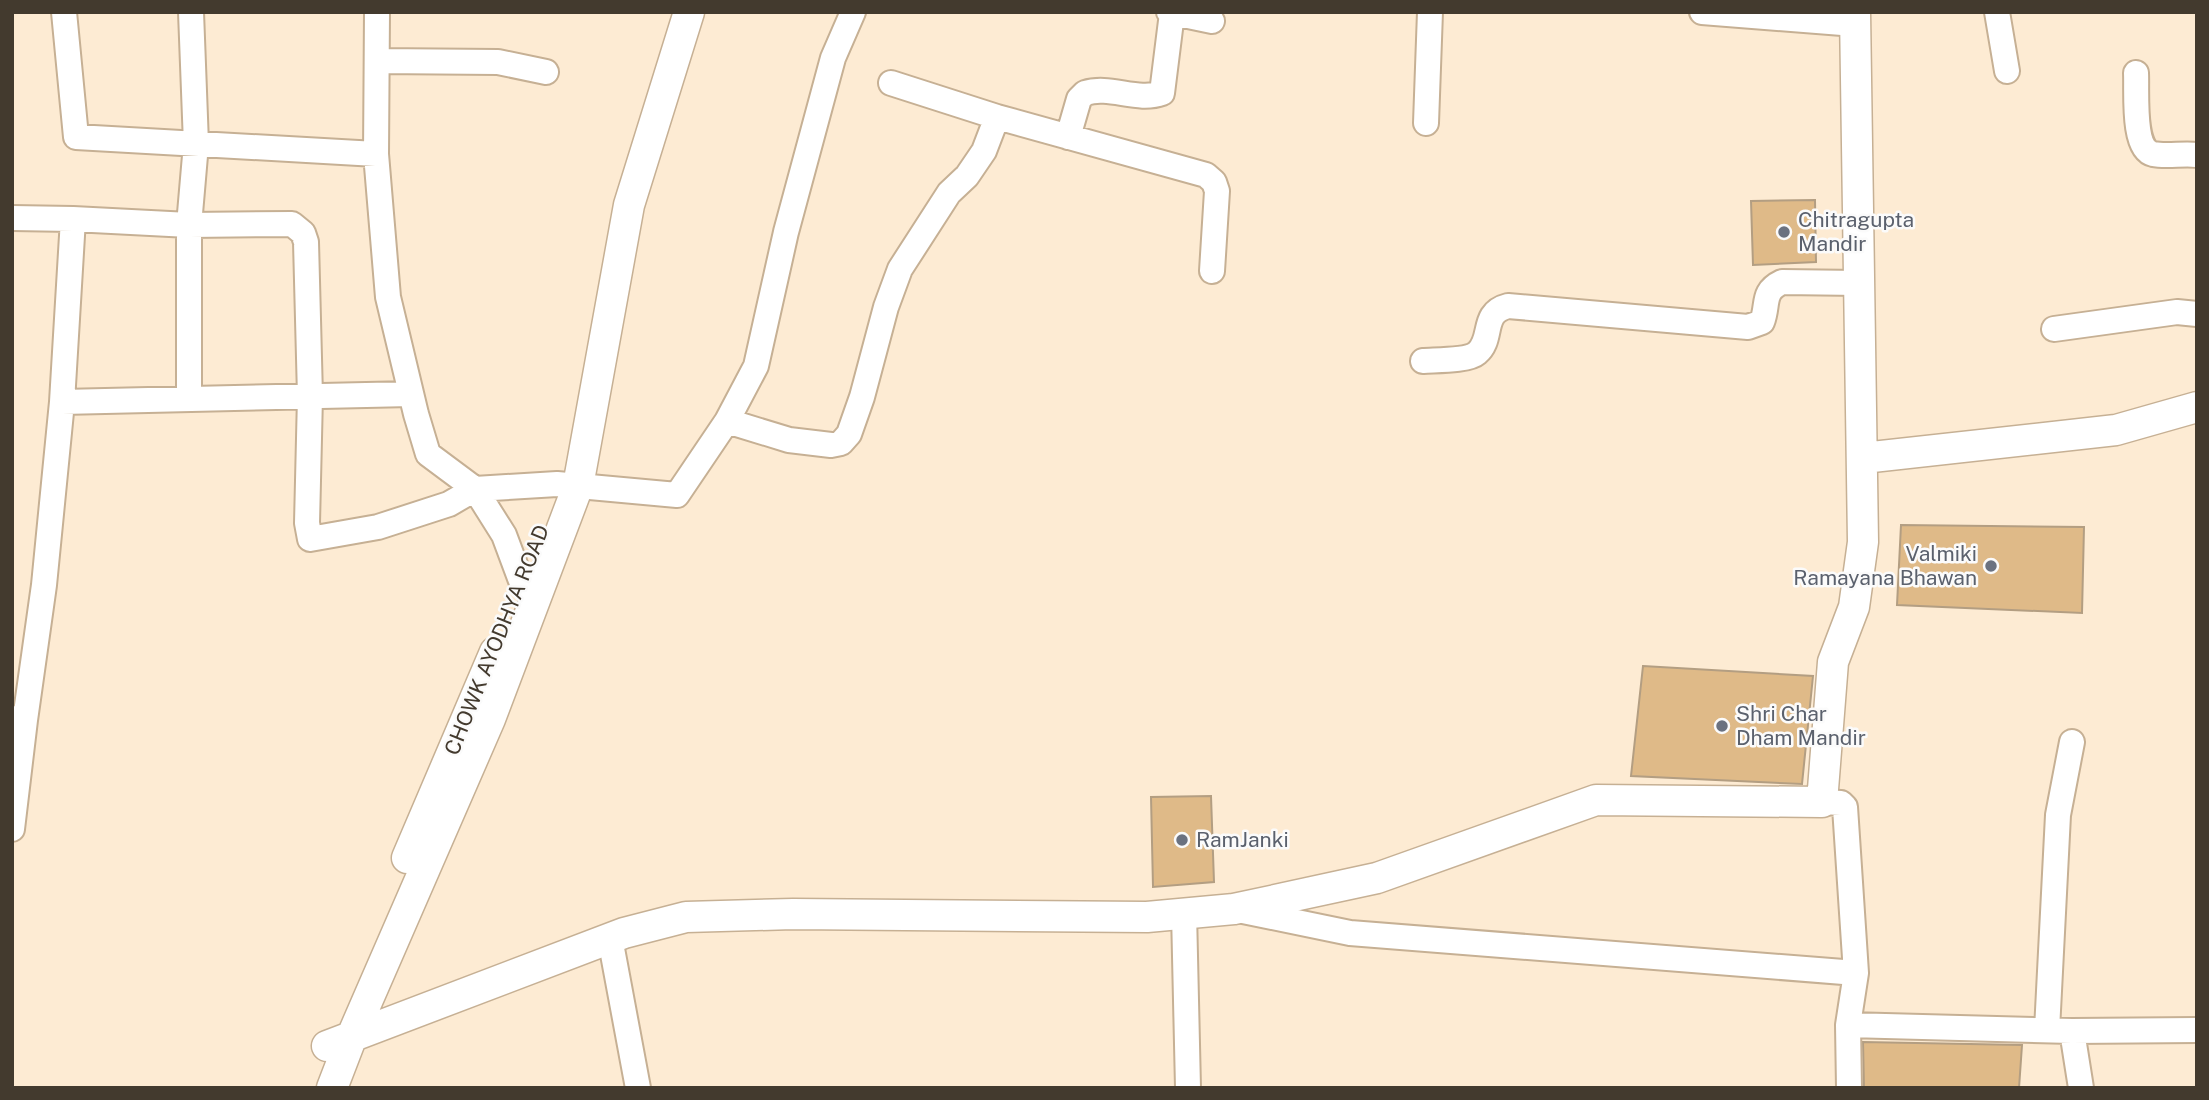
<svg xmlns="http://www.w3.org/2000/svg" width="2209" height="1100" font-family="'Public Sans',sans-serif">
<rect width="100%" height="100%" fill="#fdebd3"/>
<path fill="#dfba88" stroke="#b39e82" stroke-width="2" d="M1815,200L1816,262L1753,265L1751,201Z
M1901,525L2084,527L2082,613L1897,605Z
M1643,666L1813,676L1802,784L1631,776Z
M1211,796L1214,882L1153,887L1151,797Z
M1863,1042L2022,1045L2019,1088H1864Z"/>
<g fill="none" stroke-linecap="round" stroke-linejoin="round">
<g stroke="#c6b094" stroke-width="28">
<path id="minor" d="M64,12L76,137L376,154
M191,12L196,144L189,225L292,224L303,233L306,242L310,396L307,523L310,539L378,527L449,504L475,489L557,484L677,495L727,421L756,366L786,232L833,58L853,12
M377,12L376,154L388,297L416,414L428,454L475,489L504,535L523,586
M1169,12L1212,21
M1702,12L1855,24
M1997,12L2007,71
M377,61L498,62L546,72
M2136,73C2137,91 2132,149 2153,154C2167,157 2183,153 2197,155
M891,83L997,117L1206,175L1214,182L1217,191L1212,271
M1426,123L1430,12
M1068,137L1079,99L1085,93C1110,85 1137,102 1162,93L1172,13
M12,218L73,219L62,402L44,585L25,720L12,718
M73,219L189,225V399
M2054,329L2177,312L2197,314
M1423,361C1435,360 1468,361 1477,353C1494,339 1480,313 1508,306L1748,327L1762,322C1769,304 1761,292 1782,282L1860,283
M62,402L411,394
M727,421L789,440L831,445L841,443L849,434L862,397L886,307L900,269L949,193L967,176L984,151L997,117
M1822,802L1841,803L1845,807L1856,973L1848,1025L1849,1088
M12,829L25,720
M1238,910L1350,933L1856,973
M1184,912L1188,1088
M610,938L638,1088
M1848,1025L2072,1031L2197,1030
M2047,1030L2058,815L2072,742
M2072,1031L2081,1088"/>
</g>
<g stroke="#c6b094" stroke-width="33">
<path id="major" d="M1863,458L2116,430L2197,407
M407,858L495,652
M327,1046L624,933L686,917L793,914L1147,917L1234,909L1377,878L1596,800L1822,802L1833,662L1854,607L1863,542L1855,12
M332,1088L352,1036L490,719L578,486L629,205L689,12"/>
</g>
<use href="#minor" stroke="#fff" stroke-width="24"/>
<use href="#major" stroke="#fff" stroke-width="30"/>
</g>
<g fill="#6b7280" stroke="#fbfbfb" stroke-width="2.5">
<circle cx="1784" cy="232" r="7"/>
<circle cx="1991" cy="566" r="7"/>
<circle cx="1722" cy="726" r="7"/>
<circle cx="1182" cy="840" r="7"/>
</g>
<g text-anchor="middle" stroke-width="5" stroke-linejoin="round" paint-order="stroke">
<g font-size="21" fill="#5b616d" stroke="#fbfbfb" text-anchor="start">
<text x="1798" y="227">Chitragupta<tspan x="1798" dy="24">Mandir</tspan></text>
<text x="1977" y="561" text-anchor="end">Valmiki<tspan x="1977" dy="24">Ramayana Bhawan</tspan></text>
<text x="1736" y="721">Shri Char<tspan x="1736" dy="24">Dham Mandir</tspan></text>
<text x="1196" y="847">RamJanki</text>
</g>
<g font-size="21" fill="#433a2e" stroke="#fbfbfb">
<text transform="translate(497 640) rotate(-68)" y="7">CHOWK AYODHYA ROAD</text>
</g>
</g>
<rect width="2209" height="1100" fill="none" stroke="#433a2e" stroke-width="28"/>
</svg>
